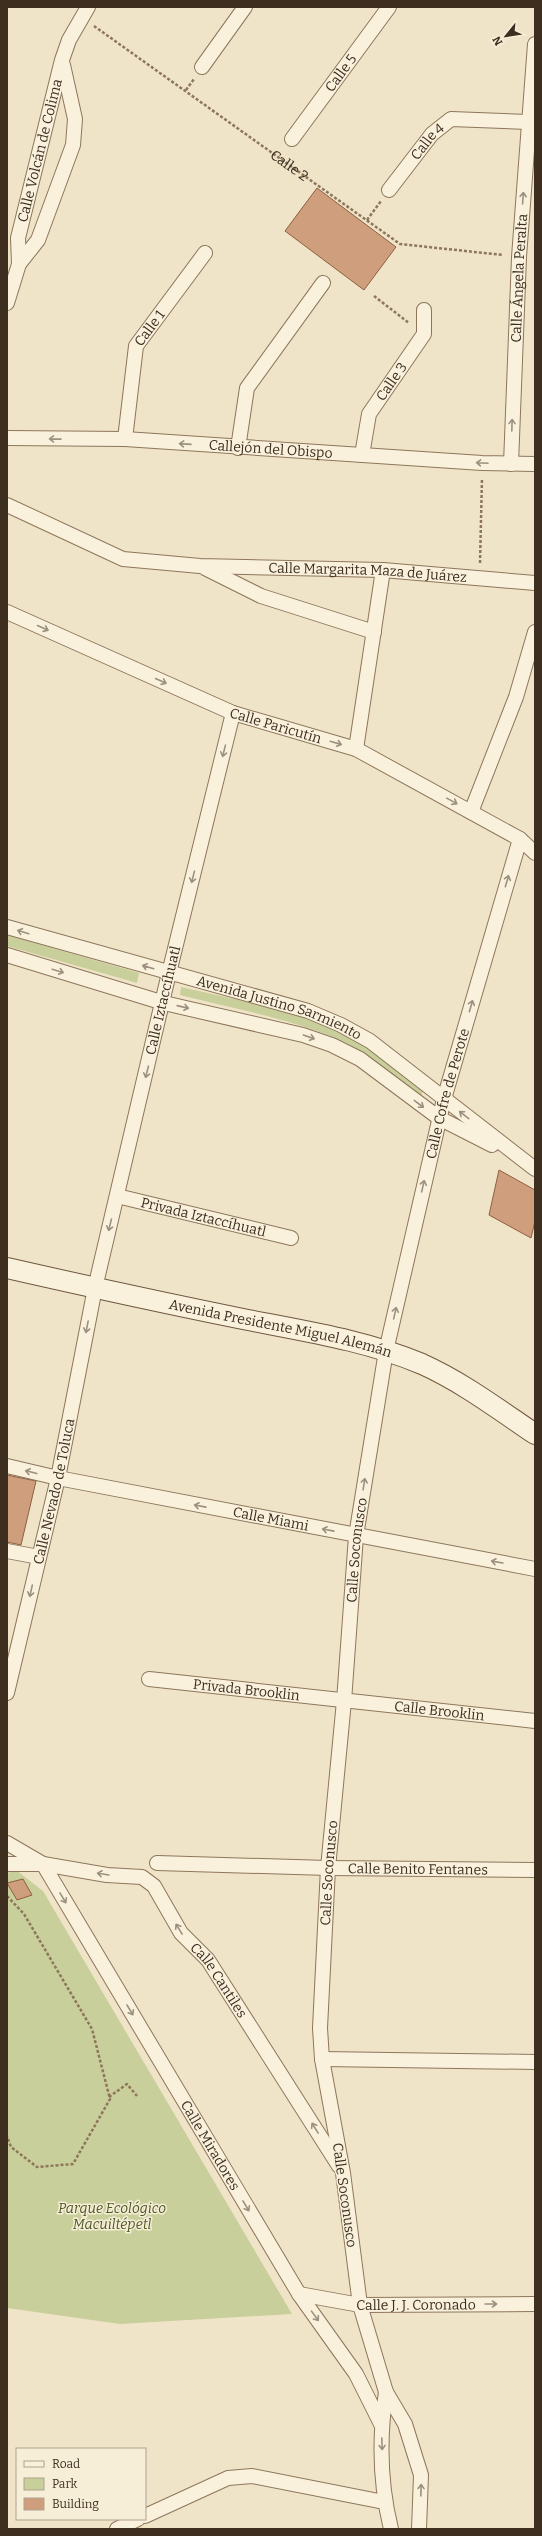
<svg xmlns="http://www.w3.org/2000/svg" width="542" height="2536" font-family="Bitter,serif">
<rect width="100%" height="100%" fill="#f0e4c8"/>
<path fill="#c9cf9b" d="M7,935L139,973L137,983L7,946Z
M181,987L307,1015L346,1030L423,1089L422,1095L417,1096C393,1076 368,1052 338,1039C291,1019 230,1008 180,995Z
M16,1870L43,1891L292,2314L120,2324L7,2308V1873Z"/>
<path fill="#cf9f7d" stroke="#8d5f41" d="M317,188L396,247L364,290L285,231Z
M499,1170L535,1190V1221L531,1238L489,1215Z
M7,1475L36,1481L21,1545L7,1542Z
M23,1879L32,1895L17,1900L7,1883Z"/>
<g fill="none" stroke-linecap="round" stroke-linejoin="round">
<g stroke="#8d765c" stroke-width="16">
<g id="minor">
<path d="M202,67L245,7"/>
<path id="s2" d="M292,139L389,7"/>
<path id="s3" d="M389,190L432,134L451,119L529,122"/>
<path d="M19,264L38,240L73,145L75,119L63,65"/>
<path id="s4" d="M7,303L19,264L18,238L62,60L69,40L88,7"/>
<path id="s5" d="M7,438L125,439L482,463L535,464"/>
<path id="s6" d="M125,439L136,346L205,253"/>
<path d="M238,448L247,388L323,283"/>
<path id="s7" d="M362,455L369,414L424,334V310"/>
<path id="s8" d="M511,464L519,257L535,44"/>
<path id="s9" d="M7,505L123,559L200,566L383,570L535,583"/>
<path d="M205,568L261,596L374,632"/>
<path id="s10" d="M7,612L233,713L356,749L520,839L535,853"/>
<path d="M356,749L383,570"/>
<path d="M471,812L516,697L535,632"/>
<path id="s11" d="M7,927L308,1011L341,1025L370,1041L535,1169"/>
<path d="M7,955L164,1003L303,1035L332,1045L360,1059L439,1118L492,1145"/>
<path id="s12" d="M117,1196L291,1238"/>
<path id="s13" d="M7,1466L58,1478L535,1569"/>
<path d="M7,1551L39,1557"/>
<path id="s14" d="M149,1679L535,1721"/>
<path id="s15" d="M7,1693L58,1478L95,1288L169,973L233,713"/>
<path id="s16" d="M7,1843L43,1864L299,2294L356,2374L381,2424"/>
<path id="s17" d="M157,1863L328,1868L535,1870"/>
<path id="s18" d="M7,1864H43L107,1875L142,1877L154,1886L181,1933L208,1960L339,2166"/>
<path d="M322,2059L535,2062"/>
<path id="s19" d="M299,2294L360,2305L535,2304"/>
<path d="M386,2392C379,2437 380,2484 391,2529"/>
<path d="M145,2516L228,2478L252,2476L384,2502"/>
<path d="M117,2529L138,2519"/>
<path id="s20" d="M419,2529L421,2475L405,2424L386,2392L360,2305L343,2173L322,2059L320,2028L328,1868L344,1701L356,1536L386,1351L444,1099L520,839"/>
</g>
</g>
<g stroke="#6f573f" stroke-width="22">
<g id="secondary">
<path id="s21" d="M7,1268C86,1286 164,1303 243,1319C303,1331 365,1340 422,1364C462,1382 498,1409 535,1434"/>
</g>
</g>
<g stroke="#8d765c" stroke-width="2.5" stroke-dasharray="3 2" stroke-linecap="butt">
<path id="s1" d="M94,26L400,244L503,255"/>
<path d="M186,90L194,79"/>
<path d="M367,220L381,201"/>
<path d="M374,296L409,323"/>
<path d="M480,563L482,478"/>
<path d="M7,1896L24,1914L92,2029L110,2099L73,2164L37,2167L11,2147L7,2136"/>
<path d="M109,2097L127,2084L137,2096"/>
</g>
<use href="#minor" stroke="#faf1dc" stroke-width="14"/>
<use href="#secondary" stroke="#faf1dc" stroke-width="20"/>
</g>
<defs><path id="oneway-shaft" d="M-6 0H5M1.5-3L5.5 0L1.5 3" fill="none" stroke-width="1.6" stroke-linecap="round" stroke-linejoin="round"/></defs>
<g stroke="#9c907e">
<use href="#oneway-shaft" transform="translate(523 198) rotate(-86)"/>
<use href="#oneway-shaft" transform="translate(512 425) rotate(-88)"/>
<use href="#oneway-shaft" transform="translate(55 439) rotate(-179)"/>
<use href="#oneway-shaft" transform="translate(185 444) rotate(-176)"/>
<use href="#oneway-shaft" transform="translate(482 463) rotate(-177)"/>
<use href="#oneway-shaft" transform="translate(43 628) rotate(24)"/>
<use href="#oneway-shaft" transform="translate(161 681) rotate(24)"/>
<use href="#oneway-shaft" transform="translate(336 743) rotate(16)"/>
<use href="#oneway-shaft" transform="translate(224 751) rotate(104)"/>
<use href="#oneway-shaft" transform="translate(452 801) rotate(29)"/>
<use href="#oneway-shaft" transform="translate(193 877) rotate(104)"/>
<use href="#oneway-shaft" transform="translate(507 881) rotate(-74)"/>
<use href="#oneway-shaft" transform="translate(23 932) rotate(-163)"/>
<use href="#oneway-shaft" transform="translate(148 967) rotate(-164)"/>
<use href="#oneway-shaft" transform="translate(58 971) rotate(17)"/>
<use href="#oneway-shaft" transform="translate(471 1006) rotate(-74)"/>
<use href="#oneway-shaft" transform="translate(183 1007) rotate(13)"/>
<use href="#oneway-shaft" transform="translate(309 1037) rotate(19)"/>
<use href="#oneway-shaft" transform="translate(147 1072) rotate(104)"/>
<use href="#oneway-shaft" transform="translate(419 1104) rotate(37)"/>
<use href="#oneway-shaft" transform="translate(464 1115) rotate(-142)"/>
<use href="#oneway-shaft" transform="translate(423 1186) rotate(-77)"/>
<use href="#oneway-shaft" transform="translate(110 1225) rotate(104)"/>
<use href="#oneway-shaft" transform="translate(395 1313) rotate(-77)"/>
<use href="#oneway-shaft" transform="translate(87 1327) rotate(101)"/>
<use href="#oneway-shaft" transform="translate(31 1472) rotate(-166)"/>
<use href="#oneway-shaft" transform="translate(364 1484) rotate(-81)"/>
<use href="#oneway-shaft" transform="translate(200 1506) rotate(-169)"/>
<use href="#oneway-shaft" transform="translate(328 1530) rotate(-169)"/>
<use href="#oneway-shaft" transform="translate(497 1562) rotate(-170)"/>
<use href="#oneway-shaft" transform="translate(31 1591) rotate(103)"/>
<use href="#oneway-shaft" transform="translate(103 1874) rotate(-171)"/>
<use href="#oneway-shaft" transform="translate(63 1898) rotate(59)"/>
<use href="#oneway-shaft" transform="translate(179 1929) rotate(-122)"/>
<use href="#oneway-shaft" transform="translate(130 2010) rotate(59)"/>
<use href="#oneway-shaft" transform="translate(315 2128) rotate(-122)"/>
<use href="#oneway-shaft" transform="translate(246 2206) rotate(59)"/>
<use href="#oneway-shaft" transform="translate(491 2304)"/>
<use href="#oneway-shaft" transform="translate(315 2316) rotate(54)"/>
<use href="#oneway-shaft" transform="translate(382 2444) rotate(88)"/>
<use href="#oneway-shaft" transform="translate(421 2490) rotate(-88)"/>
</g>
<g text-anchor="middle" stroke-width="3" stroke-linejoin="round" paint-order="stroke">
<g font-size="14" fill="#3d2e20" stroke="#f7eed8">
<text dy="5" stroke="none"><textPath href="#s2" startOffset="82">Calle 5</textPath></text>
<text dy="5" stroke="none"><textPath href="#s3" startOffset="62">Calle 4</textPath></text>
<text dy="5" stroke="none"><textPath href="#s4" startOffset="157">Calle Volcán de Colima</textPath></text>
<text dy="5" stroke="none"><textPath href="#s1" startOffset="240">Calle 2</textPath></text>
<text dy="5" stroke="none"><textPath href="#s8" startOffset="186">Calle Ángela Peralta</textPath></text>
<text dy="5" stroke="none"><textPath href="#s6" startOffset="116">Calle 1</textPath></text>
<text dy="5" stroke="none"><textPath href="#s7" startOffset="81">Calle 3</textPath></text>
<text dy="5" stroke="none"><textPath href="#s5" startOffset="264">Callejón del Obispo</textPath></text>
<text dy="5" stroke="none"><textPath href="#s9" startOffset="373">Calle Margarita Maza de Juárez</textPath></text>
<text dy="5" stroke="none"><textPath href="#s10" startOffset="292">Calle Paricutín</textPath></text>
<text dy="5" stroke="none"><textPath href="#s15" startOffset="710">Calle Iztaccíhuatl</textPath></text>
<text dy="5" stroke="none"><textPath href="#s11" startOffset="284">Avenida Justino Sarmiento</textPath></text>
<text dy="5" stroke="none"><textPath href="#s20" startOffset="1461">Calle Cofre de Perote</textPath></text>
<text dy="5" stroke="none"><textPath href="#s12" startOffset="89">Privada Iztaccíhuatl</textPath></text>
<text dy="5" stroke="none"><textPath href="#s21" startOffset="280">Avenida Presidente Miguel Alemán</textPath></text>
<text dy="5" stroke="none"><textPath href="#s15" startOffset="207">Calle Nevado de Toluca</textPath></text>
<text dy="5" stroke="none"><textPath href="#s13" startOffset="269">Calle Miami</textPath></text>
<text dy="5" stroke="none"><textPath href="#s20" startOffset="995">Calle Soconusco</textPath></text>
<text dy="5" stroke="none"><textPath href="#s14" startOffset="98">Privada Brooklin</textPath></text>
<text dy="5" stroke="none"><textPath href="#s14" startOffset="292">Calle Brooklin</textPath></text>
<text dy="5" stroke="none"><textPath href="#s17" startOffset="261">Calle Benito Fentanes</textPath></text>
<text dy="5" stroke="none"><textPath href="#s20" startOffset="671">Calle Soconusco</textPath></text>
<text dy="5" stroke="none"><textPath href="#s18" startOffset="266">Calle Cantiles</textPath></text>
<text dy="5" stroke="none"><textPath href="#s16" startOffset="369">Calle Miradores</textPath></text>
<text transform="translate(345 2195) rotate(82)" y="5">Calle Soconusco</text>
<text dy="5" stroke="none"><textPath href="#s19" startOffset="118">Calle J. J. Coronado</textPath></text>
</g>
<g font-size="14" font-style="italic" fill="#4d5a26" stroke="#f7eed8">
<text x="112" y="2213">Parque Ecológico<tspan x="112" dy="16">Macuiltépetl</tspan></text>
</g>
</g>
<rect width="542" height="2536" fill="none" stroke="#3d2e20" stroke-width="16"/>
<rect x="16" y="2448" width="130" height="72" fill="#f7eed8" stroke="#ada18e"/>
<rect x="24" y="2461" width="20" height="6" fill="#faf1dc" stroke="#ada18e"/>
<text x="52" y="2468" font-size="12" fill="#3d2e20">Road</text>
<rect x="24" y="2478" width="20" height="12" fill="#c9cf9b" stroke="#ada18e"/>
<text x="52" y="2488" font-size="12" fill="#3d2e20">Park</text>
<rect x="24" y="2498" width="20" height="12" fill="#cf9f7d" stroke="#ada18e"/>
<text x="52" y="2508" font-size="12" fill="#3d2e20">Building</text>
<g transform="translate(506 36) rotate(240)" stroke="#f7eed8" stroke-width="3" paint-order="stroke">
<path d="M0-3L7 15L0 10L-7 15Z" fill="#3d2e20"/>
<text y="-6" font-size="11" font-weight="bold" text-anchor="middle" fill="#3d2e20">N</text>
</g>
</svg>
